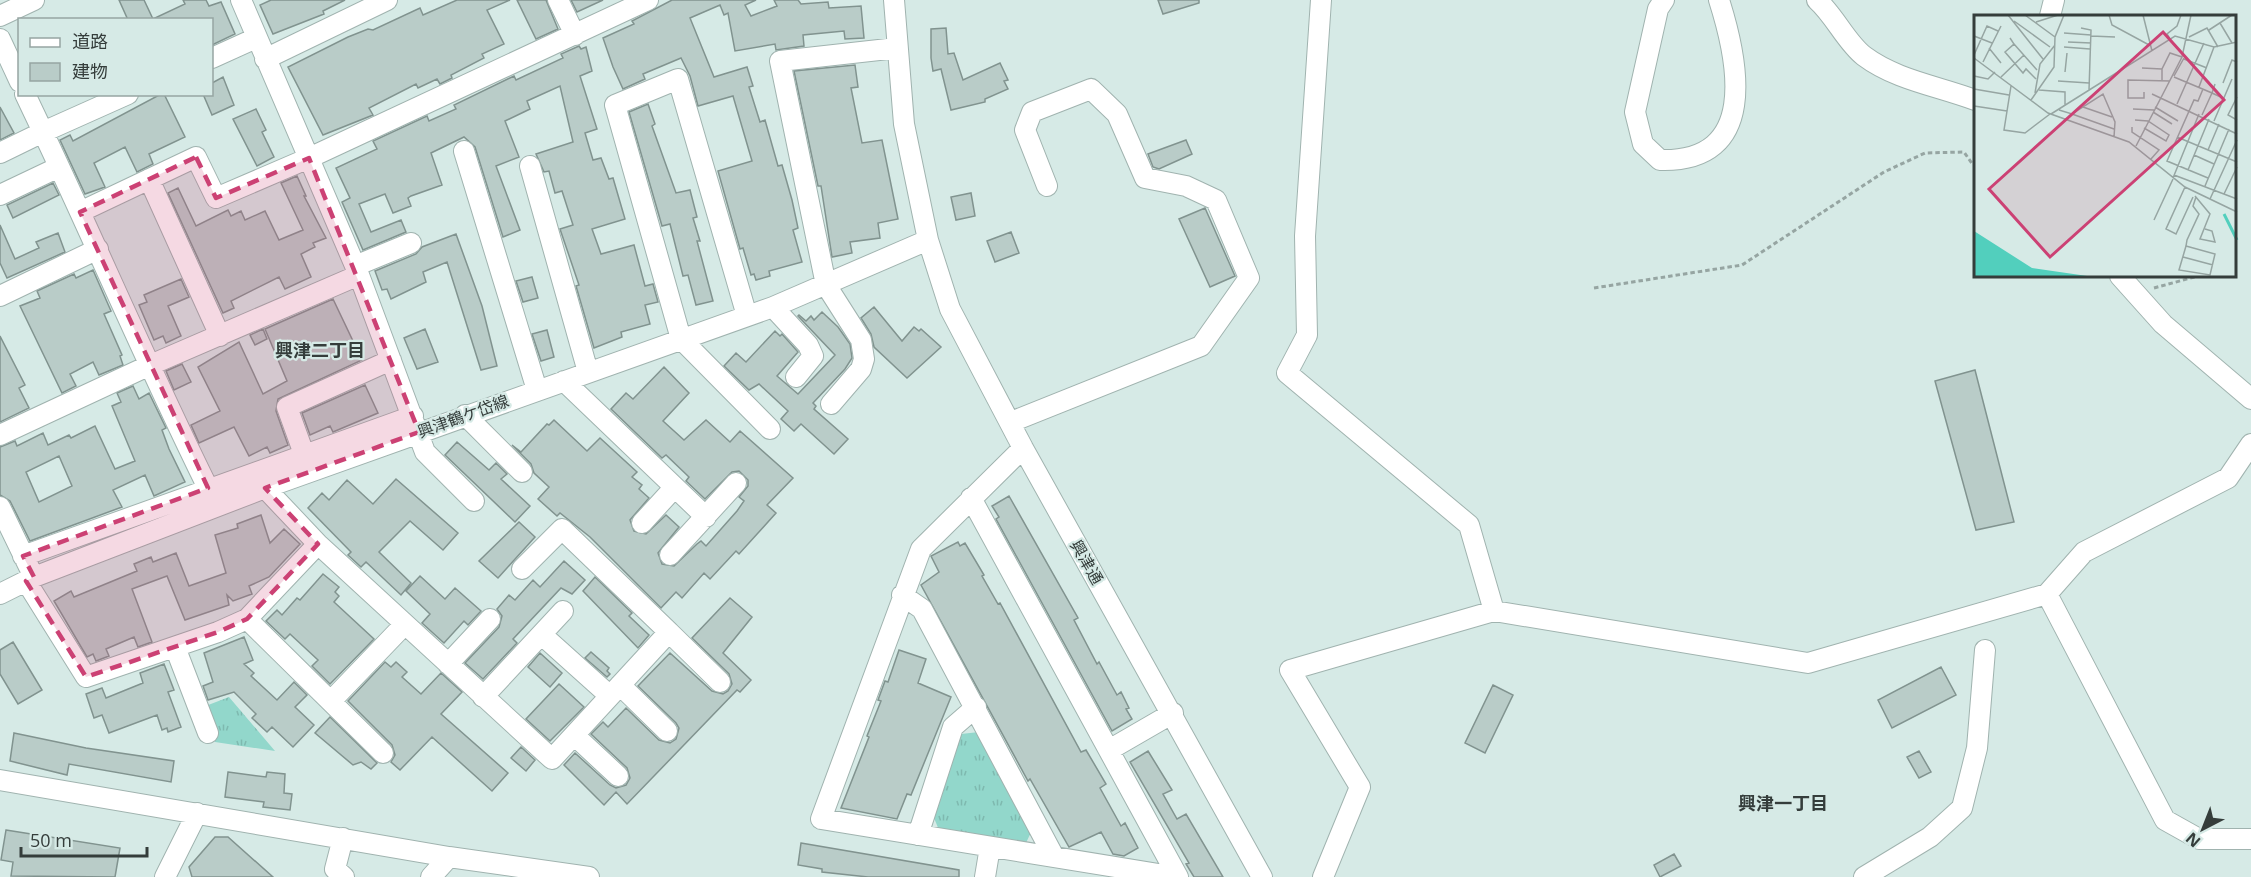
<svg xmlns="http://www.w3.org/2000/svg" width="2251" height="877" font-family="'Open Sans','Noto Sans JP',sans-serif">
<defs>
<pattern id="grass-tufts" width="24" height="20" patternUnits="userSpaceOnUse" patternTransform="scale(1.5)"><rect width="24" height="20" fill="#92d7cb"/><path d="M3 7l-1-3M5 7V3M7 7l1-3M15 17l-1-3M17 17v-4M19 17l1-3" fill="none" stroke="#7eb9af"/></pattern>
</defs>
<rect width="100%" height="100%" fill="#d6eae6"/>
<path fill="url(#grass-tufts)" d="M229,697L275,751L215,742L203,707Z
M979,732L1032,830L1026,843L939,830L934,818L961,734Z"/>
<path fill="#b9ccc8" stroke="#81938f" stroke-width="1.5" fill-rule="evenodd" d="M119,0H144L153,19L185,4L183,0H206L209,6L221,2L235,34L212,45V20H128Z
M271,0H345L323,11L324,14L273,34L260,5Z
M457,0H510L487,10L504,44L482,54L484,58L451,75L452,78L440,84L437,79L418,88L416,84L369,108L373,115L323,135L288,67L348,37L368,29L373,30L420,8L423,15Z
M517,0H546L558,29L536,39Z
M571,0H603L577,12Z
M672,0H756L745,5L751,16L777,6L774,0H798L801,4L828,2L829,8L861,6L864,38L845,39L844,31L803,35L804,46L776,50L775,44L735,51L728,13L724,15L720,5L690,18L714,77L747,67L753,86L749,87L760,122L765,120L778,166L782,165L792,200L798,228L793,230L802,262L769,271L770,276L756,280L754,274L751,275L743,248L740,249L718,171L752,161L733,96L698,106L690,76L681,58L643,74L645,79L623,89L613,67L603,38L634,24L632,21Z
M1158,0H1199V3L1163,14Z
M946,28L948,54L954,53L963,80L1000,63L1008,80L1004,81L1008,89L985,99V102L951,110L941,69L933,71L931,58V29Z
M579,46L581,49L586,47L592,71L580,76L597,129L585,133L593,160L601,158L609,179L613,178L625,219L592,229L601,254L634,245L645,286L653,284L658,302L645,305L650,324L621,332L622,337L594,348L576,286L579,285L560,229L573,225L562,191L555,193L549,171L544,172L536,154L573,142L560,86L527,101L530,109L505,121L519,157L496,166L520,230L503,237L475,147L464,137L431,153L442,185L411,196L408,198L411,206L393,213L385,194L359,204L371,232L401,220L406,232L363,250L342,202L350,198L336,168L377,149L373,141L427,116L429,121L456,109L454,105L514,76L516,80L563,58L561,54Z
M855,65L858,87L851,88L862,143L882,140L898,219L878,223L880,238L850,242L852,253L832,257L821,186H818L794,71Z
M223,77L234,105L212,115L203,94H212V83Z
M161,94H164L185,137L149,154L153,164L137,172L125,147L94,163L105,187L85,194L60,140L70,135L73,141Z
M648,104L655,124L652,126L676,193L690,190L697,217L693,218L700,241H697L713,301L696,305L688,275L683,276L670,224L662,226L629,112Z
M0,107L14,133L0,140Z
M256,109L266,130L262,132L274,157L257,166L233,119Z
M1186,140L1192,154L1159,169L1153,167L1148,154Z
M297,176L306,196H304L326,238L313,243L315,247L301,254L311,277L285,289L279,277L231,301L234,308L223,313L168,193L178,188L196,226L228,210L231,216L241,211L245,220L265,211L279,240L303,230L281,183Z
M53,183L59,195L13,218L7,205Z
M971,193L975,216L956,220L951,197Z
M1205,208L1235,276L1210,287L1179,219Z
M0,225L15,259L39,248L36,242L58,233L65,252L7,278L0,263Z
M1011,232L1019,253L995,262L987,241Z
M456,234L482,306L497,366L481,370L447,262L423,272L426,282L391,299L387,289L382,290L375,271L416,254L422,247Z
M93,270L111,311L104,314L122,355L120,356L123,365L99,375L93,362L70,374L76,386L62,393L20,306L40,298L37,291L74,274L76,278Z
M532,277L538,298L523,302L516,281Z
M181,279L189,297L168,306L181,336L166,343L163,336L154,340L139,305L147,302L144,295Z
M333,299L362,360L278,399L276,411L288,445L270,453L267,447L249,456L234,427L199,443L191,425L220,411L198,367L239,342L263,394L287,381L265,329Z
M874,307L902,341L914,327L919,331L921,329L941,347L907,378L874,347L871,334L861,318Z
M822,312L838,327L850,344L852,358L845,369L813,403L816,406L814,409L848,439L834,454L801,424L794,431L781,419L788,411L759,384L749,390L724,366L736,353L746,362L775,331L780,336L782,334L798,352L777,376L798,394L835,355L798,316L799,315L806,321L811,316L814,320Z
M263,329L267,339L255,345L250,335Z
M425,329L438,362L417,369L404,338Z
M547,330L554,357L541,361L532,334Z
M0,336L25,385L19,388L29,408L0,422Z
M182,364L191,382L174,390L166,371Z
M664,367L689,393L663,421L684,440L706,420L730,442L740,431L793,478L767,505L776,513L739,554L736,551L710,579L704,573L682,598L676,592L661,608L590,537L560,513L557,516L538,499L549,487L534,473L531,464L512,445L521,452L547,424L549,425L554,420L587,451L600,438L637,472L632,477L642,485L639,489L649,498L630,520L634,531L646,534L666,515L679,527L658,553L662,564L674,566L697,544L701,541L706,546L737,511L744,501L739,497L748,486V480L739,471L732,472L705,499L686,481L689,477L666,455L662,458L611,409L626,393L633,399Z
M1975,370L2014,522L1976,530L1935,381Z
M365,385L378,413L333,432L330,426L310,435L302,413Z
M133,386L139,399L149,393L166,428L162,430L169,449L185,482L154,496L145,475L113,490L122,507L30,541L10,501L0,495V447L15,441L17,446L43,433L48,445L69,435L71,438L95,426L115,469L135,461L112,406L121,402L117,393ZM59,456L72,486L39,502L26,472Z
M457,442L489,470L496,463L507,474L501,479L530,506L515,522L445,455Z
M396,479L458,533L443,550L410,521L379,552L411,583L401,595L366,562L361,567L348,555L351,552L308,508L322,493L329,500L347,480L373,504Z
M1009,496L1078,618L1074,620L1097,664L1099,662L1117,695L1121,692L1129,708L1126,709L1132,719L1112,731L996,519L999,517L992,506Z
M261,515L270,543L284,529L300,544L269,577L249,586L252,594L233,601L227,595L229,605L185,620L167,576L132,589L152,642L138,647L134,637L106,649L109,656L96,661L93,654L87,657L54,601L71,591L74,597L137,571L134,564L151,557L153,562L176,553L189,586L226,573L215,535L238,528L237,524Z
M519,522L535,537L498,578L479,561Z
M958,542L960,546L965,543L984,575L982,576L998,604L1000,603L1081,752L1086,750L1106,784L1100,788L1121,826L1125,823L1138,848L1124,856L1113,854L1101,832L1069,847L1030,779L1028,781L921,585L939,572L931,556Z
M564,561L585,580L572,594L561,588L513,639L517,643L483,679L465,663L499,627L502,616L497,609L509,595L515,600L533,580L540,587Z
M323,574L339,587L335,592L339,596L334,602L374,639L330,684L312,666L318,660L290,634L285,639L266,621L277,610L282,615L297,598L300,600Z
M420,576L445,599L455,588L481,611L468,625L464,621L444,643L422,623L430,614L406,591Z
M595,577L632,613L629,616L649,635L638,648L583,591Z
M730,598L752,617L723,653L751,680L740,692L737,690L627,804L616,792L604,805L564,765L575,753L610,785L616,788L626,785L630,778L627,768L591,734L603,722L608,727L626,708L659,740L670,743L676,739L679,728L676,723L638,686L670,653L712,691L723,694L728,691L732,684L729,674L692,638Z
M244,637L253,660L244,664L254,673L251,676L277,700L294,682L307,695L295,707L314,725L293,747L272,727L267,732L252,718L256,714L234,692L208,700L203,686L213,682L204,653Z
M13,642L42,690L18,704L0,674V650Z
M899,650L926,659L918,683L951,697L911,795L907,794L897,819L841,808L869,737L867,736L881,701L878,700L885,681L888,682Z
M591,652L609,668L607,671L610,674L607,677L585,658Z
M540,653L562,673L550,687L528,667Z
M385,662L391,667L396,662L407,672L402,677L421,694L441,673L462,692L441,714L508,773L492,791L432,737L400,770L391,762L395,755L392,745L348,701Z
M164,664L174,690L168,692L181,727L168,732L167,728L162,730L157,715L109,733L102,715L94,718L86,694L102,688L106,698L143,683L140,673Z
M1941,667L1956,695L1892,728L1878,700Z
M559,684L584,707L550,741L526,719Z
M1493,685L1513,695L1485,753L1465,743Z
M330,717L377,763L371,769L361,762L353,765L315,733Z
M14,733L86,748L174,761L171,782L69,764L67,775L10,761Z
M521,747L535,760L526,771L511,758Z
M1148,751L1172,790L1163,794L1177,819L1186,814L1223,877H1194L1186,864L1189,863L1130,762Z
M1919,751L1931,772L1919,778L1907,757Z
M228,772L266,777L267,772L285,774L284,793L292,794L290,810L263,807L264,802L225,797Z
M6,830L120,848L115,877L11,876L13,862L1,860Z
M215,837H228L273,877H192L189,867Z
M801,843L959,870V877H868L822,872V869L798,865Z
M1674,854L1681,866L1660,877L1654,865Z"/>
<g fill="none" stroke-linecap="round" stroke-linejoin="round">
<g stroke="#a0b3af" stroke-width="22">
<path id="minor" d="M241,0L359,275L425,452L474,501
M558,0L575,35
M894,0L904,124L928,240L950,309L1023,448L1262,877
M1321,0L1305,236L1307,335L1287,373L1469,525L1494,611L1290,670L1360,787L1323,877
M1664,0L1658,9L1635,112L1643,144L1660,160C1759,163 1739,63 1719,0
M1817,0C1835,16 1846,42 1864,56C1896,80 1938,86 1975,100
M0,16L34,0
M2050,16L2054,0
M0,39L20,82
M212,58L256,38
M265,59L387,0
M128,94L43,132C99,251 150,371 208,488
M464,151L537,390
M0,153L43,132L25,94
M530,166L588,372
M149,179L220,336
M0,195L59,167
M80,212L196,157L216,198L309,158L648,0
M355,266L411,243
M2120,276L2163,324L2251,399
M0,296L98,249
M773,307L808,345L813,356L796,377
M747,316L678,79L615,105L681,339L770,429
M564,381L706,517
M831,404L861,369L864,359L861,340L826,285L780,61L897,48
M465,415L522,472
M1011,422L1201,346L1249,278L1216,200L1186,186L1145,178L1117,114L1091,89L1032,112L1025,130L1047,186
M0,435L148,366L359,275
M1023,448L921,549L821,819L1177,877
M304,454L287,407L391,360
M265,488L318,544L552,759L669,632L562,529L522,569
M971,498L1178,877
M0,507L29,567
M642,523L674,488
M670,555L736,483
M23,556L413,416
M26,581L86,677L218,632L247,619L318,544
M0,594L34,577L265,488L773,307L928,240
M2047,594L2084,552L2228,478L2251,444
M902,595L922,609L1053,855
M1494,611L1808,663L2047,594L2165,820L2199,839H2251
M247,619L383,753
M669,632L720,682
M542,635L610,696
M175,647L208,733
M448,664L490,619
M620,685L667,731
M483,697L563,611
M332,700L405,624
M574,735L618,776
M1109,750L1173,713
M0,780L449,857L589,877
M918,835L953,727L976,707
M343,838L335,869L344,877
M165,877L197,813
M431,877L449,857
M985,877L990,847
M1864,877L1930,837L1962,808L1977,748L1985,650"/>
</g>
<path stroke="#96a5a2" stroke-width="3" stroke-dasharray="4.5 3" stroke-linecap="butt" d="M1594,288L1742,265L1884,172L1925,153L1964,152L1973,165
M2154,288L2198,276"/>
<use href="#minor" stroke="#fff" stroke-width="20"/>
</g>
<path fill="#cc4174" fill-opacity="0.2" stroke="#cc4174" stroke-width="4.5" stroke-dasharray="12 8" stroke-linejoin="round" d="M196,157L216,198L309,158L419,432L265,488L318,544L247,619L218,632L86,677L26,581L34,577L23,556L208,488L80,212Z"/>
<g text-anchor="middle" stroke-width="4.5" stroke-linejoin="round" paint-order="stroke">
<g font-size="16" fill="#353d3b" stroke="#d6eae6">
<text transform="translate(463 416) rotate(-20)" y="6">興津鶴ケ岱線</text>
<text transform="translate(1087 562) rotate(60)" y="6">興津通</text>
</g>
<g font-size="18" font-weight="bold" fill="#353d3b" stroke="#d6eae6">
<text x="320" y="357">興津二丁目</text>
<text x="1783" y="810">興津一丁目</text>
</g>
</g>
<g transform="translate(1974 15)">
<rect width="262" height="262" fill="#d6eae6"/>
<path d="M0,216L58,253L120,262H0Z" fill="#52cfbd"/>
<path fill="none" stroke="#52cfbd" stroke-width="3" d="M250,199L263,225"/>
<path fill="none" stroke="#96a5a2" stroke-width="1.5" d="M34,0L69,44M51,0L81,22M135,0L138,10L177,31M169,0L178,36M40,6L76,32M62,7L84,0M246,8L258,28M107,13L117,15L115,75M235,15L258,0M90,18L117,20M0,21L18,28M117,21L141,22M215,22L233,13L244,32M36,23L40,29L31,37L49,58L52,54L62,64M196,24L193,19L203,11L207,0M94,27L117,28M40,29L63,55M90,32L116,34M15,33L27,48M0,40L13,11L24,16M0,43L74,98L155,127L211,172L263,197M210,44L233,53M9,47L27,11M168,53L188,54M91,57L93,38M0,61L14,64L21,57M200,61L210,43M27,62L50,40M200,62L238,78L228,100M188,65V54L196,38L208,42M84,66L115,68M249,68L258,45L263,47M241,69L238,78L249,83M37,71L30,115L51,118L76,99M225,72L240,32M0,74L35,80M229,74L224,86L220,85L193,146L234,163M65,75L91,77V90M170,77V83H154V65L196,66M61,78L66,49L81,30M178,79L263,119M263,82L254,100L263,105M57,85L80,52L81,22L90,0M203,89L230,28M0,91L33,96M109,92L138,102M181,92L204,106M159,94L180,95M85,95L98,99L129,79L141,107L140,122M179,97L198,109M77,99L201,21L240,32L263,27M98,99L140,114M161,105L174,106L195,120L192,126L170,113M240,106L258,64M158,112V117L185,135L177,144M203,122L263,147M162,131L208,42L217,0M234,135L245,109M220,140L240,149M214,155L235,104M200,160L263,184M199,163L225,99M231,171L255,114M211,172L192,214L202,219L219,182M250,179L263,152M221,181L236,199L226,224L241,227L238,216L231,214M236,184L263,125M180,205L199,164M212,231L241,239L236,260L205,255L212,231L213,225L225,199L219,191L222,182M209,242L239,250"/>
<path fill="#cc4174" fill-opacity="0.15" stroke="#cc4174" stroke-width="3" d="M189,17L250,85L76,242L15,174Z"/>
<rect width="262" height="262" fill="none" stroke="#353d3b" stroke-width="3"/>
</g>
<rect x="18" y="18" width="195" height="78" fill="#d6eae6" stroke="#96a5a2" stroke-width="1.5"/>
<rect x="30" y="38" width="30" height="9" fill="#ffffff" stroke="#96a5a2" stroke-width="1.5"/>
<text x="72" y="48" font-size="18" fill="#353d3b">道路</text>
<rect x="30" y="63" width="30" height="18" fill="#b9ccc8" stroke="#96a5a2" stroke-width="1.5"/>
<text x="72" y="78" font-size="18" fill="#353d3b">建物</text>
<g transform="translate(2203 829) rotate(222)" stroke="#d6eae6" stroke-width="4.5" paint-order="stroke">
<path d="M0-4.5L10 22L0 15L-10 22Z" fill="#353d3b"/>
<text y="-9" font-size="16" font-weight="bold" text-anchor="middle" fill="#353d3b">N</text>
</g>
<path d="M21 847v9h126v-9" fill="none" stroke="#353d3b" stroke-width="3"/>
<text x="30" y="847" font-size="18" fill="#353d3b" stroke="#d6eae6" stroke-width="4.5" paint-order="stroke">50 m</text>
</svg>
